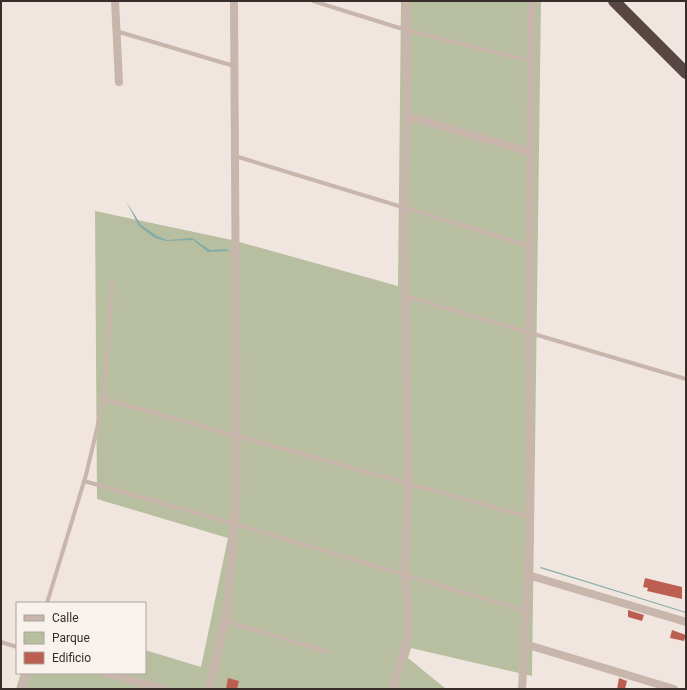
<svg xmlns="http://www.w3.org/2000/svg" width="687" height="690" font-family="Roboto,sans-serif">
<rect width="100%" height="100%" fill="#f1e6df"/>
<path fill="#b8bfa0" d="M401,1H541L532,676L411,648L408,658L446,689H16L21,673H145V650L201,667L228,538L97,499L95,211L232,240L398,286Z"/>
<path fill="#80aca9" d="M126,201L141,225L157,236L167,240L192,238L210,250L225,249L230,251L208,252L193,240L166,241L155,238L139,226Z
M541,567L686,612V613L540,568Z"/>
<path fill="#bc5f51" d="M645,578L682,587V599L647,591L648,588L643,587Z
M628,610L644,615L642,621L628,617Z
M672,630L686,635L684,641L670,638Z
M228,678L239,681L237,689H226Z
M619,678L627,681L625,689H617Z"/>
<g fill="none" stroke-linecap="round" stroke-linejoin="round">
<path stroke="#c8b5ac" stroke-width="4" d="M313,1L406,30L531,61
M116,31L234,66
M235,156L530,246
M405,296L686,379
M104,399L529,517
M84,481L235,524L526,611
M47,603L86,475L104,399L112,282
M225,621L328,652
M1,642L17,647"/>
<path stroke="#c8b5ac" stroke-width="8" d="M115,1L119,82
M407,116L530,152
M528,575L686,622
M525,644L674,689
M106,673L163,689
M22,689L27,673
M209,689L227,611L237,489L234,1
M393,689L407,639L409,625L405,575L408,484L404,206L407,116L406,1
M522,689L530,530L529,334L532,1"/>
<path stroke="#574642" stroke-width="12" d="M614,1L686,73"/>
</g>
<rect width="687" height="690" fill="none" stroke="#372d2a" stroke-width="4"/>
<rect x="16" y="602" width="130" height="72" fill="#f9f1eb" stroke="#aba39e"/>
<rect x="24" y="615" width="20" height="6" fill="#c8b5ac" stroke="#aba39e"/>
<text x="52" y="622" font-size="12" fill="#372d2a">Calle</text>
<rect x="24" y="632" width="20" height="12" fill="#b8bfa0" stroke="#aba39e"/>
<text x="52" y="642" font-size="12" fill="#372d2a">Parque</text>
<rect x="24" y="652" width="20" height="12" fill="#bc5f51" stroke="#aba39e"/>
<text x="52" y="662" font-size="12" fill="#372d2a">Edificio</text>
</svg>
